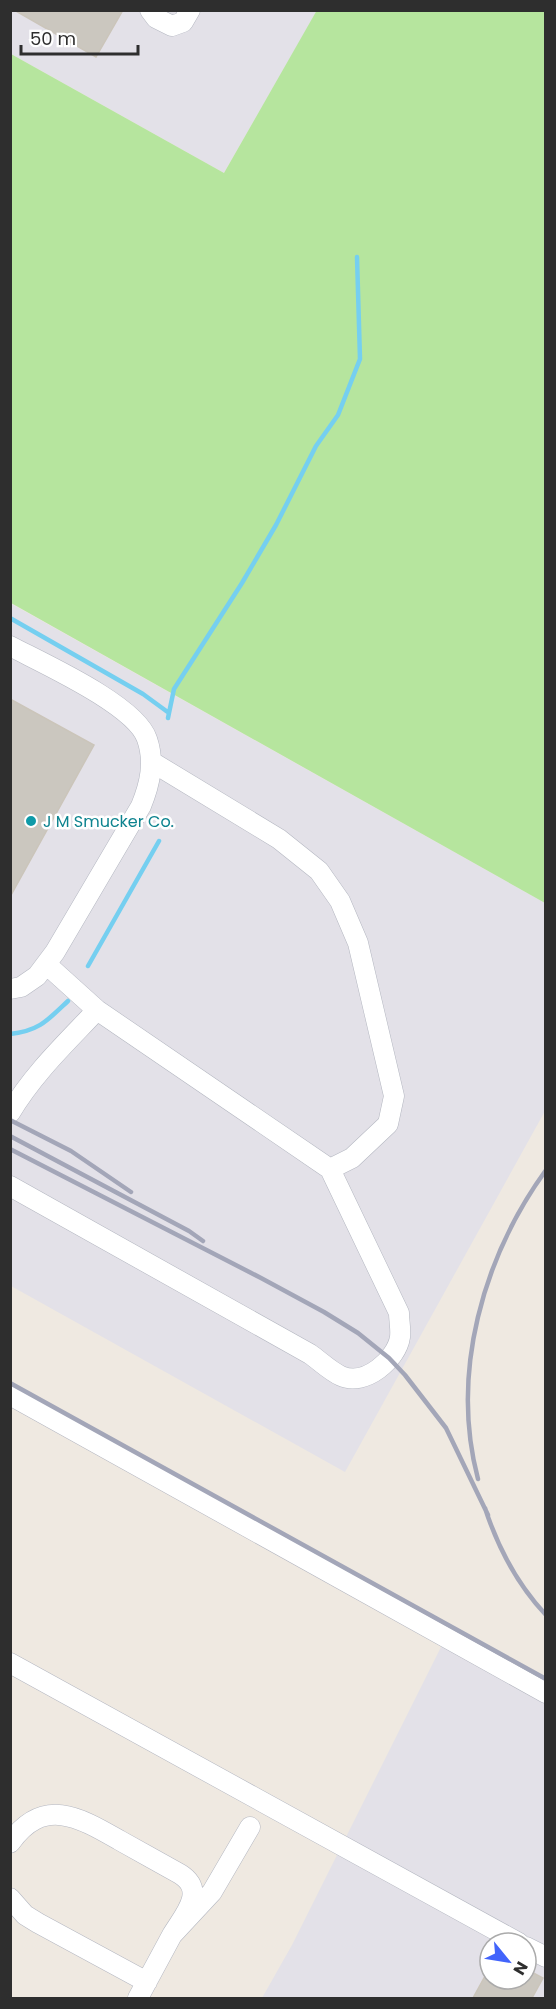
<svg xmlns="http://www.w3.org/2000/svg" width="556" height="2009" font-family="Poppins,sans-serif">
<rect width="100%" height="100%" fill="#efe9e1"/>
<path fill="#e3e1e8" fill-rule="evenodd" d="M11,11H317L224,173L11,54Z
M10,603L545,903V1111L345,1472L11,1286Z
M446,1637L545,1693V1998H262L292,1945ZM490,1943H526V1979H490Z"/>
<path fill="#b6e59e" d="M317,10L545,11V903L11,603V54L224,173Z"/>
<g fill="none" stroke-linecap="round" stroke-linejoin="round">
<path stroke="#75cff0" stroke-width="4.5" d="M10,618L143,694L169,713L168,718
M169,713L174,689L242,583L276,525L316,446L338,415L360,359L357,257
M88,966L159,841
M10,1034C39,1031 48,1020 68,1001"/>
</g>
<path fill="#cbc7bf" stroke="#cbc5ba" stroke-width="1.5" d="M14,10H123L96,57Z
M10,699L94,745L10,897Z
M490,1967V1979H526V1969L543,1978L532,1998H473Z"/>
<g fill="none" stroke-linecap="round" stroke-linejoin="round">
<g stroke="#b4b7c1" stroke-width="21">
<path id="minor" d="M150,10L156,18L172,26L183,22L190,10
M10,646C42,663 136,705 147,739C155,762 150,784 141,806L55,952L37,976L21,987L10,989
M46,964L97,1010L330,1169L352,1158L388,1124L394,1096L358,943L340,901L319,871L279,839L152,762
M10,1113C33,1074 66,1043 97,1010
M10,1186L310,1354C320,1361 330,1371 341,1376C365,1387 397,1359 400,1337C401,1329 399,1321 399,1313L330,1169
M10,1395L546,1693
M10,1663L519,1943
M10,1843C43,1796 79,1817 119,1840C139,1851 160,1863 180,1874C207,1891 184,1915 172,1935
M10,1898L25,1915L38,1923L147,1982
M526,1947L546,1957
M138,1998L172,1935L212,1892L250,1827"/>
</g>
<use href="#minor" stroke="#fff" stroke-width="20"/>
<path stroke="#a3a6b8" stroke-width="4.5" d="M10,1120L71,1151L131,1192
M10,1136L189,1231L203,1241
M10,1149L261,1278L324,1312L358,1333L389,1358L405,1375L446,1428L488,1515
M10,1383L546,1679
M478,1479C450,1373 483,1257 546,1170
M485,1508C498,1548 517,1584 546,1615"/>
</g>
<circle fill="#0f9aa8" stroke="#fff" stroke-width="2" cx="31" cy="821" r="6"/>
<g text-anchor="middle" stroke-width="5" stroke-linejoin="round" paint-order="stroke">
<g font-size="16" fill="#0d838f" stroke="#fff" text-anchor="start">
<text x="43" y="827">J M Smucker Co.</text>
</g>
</g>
<rect width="556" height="2009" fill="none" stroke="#2e2e2e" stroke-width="24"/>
<g transform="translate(508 1961) rotate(120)"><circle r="28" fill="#ffffff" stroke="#ababab" stroke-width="1.5"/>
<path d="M0-4.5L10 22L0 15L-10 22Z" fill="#4264fb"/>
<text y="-9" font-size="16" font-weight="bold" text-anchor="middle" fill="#2e2e2e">N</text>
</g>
<path d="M21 45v9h117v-9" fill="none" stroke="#2e2e2e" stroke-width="3"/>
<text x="30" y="45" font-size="18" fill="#2e2e2e" stroke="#ffffff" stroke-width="4.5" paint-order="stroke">50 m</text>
</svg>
